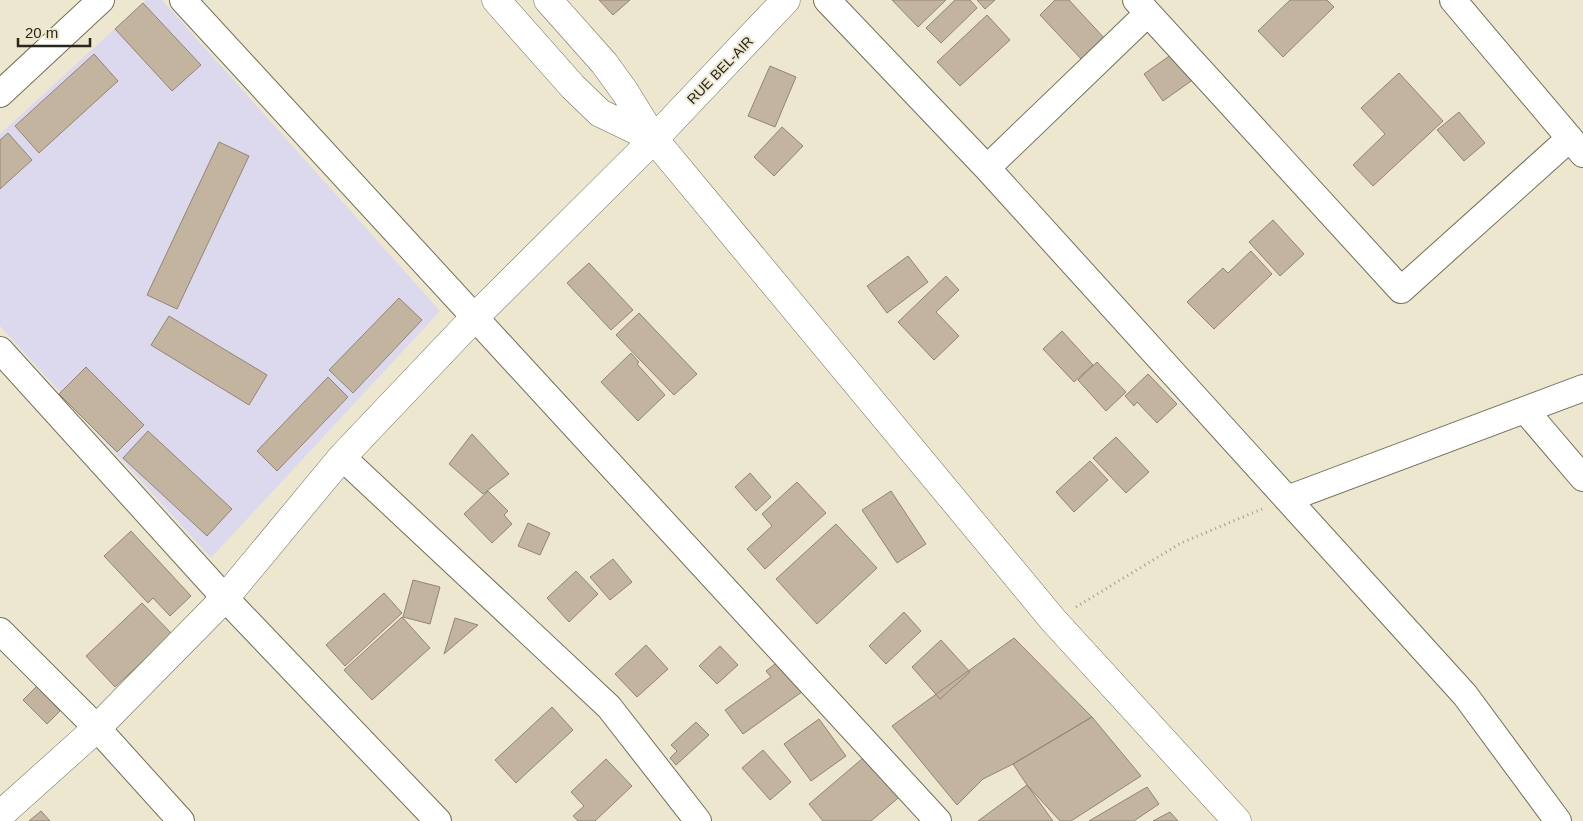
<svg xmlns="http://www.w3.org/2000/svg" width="1583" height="821" font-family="Helvetica,sans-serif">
<rect width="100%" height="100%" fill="#ece7ce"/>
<path fill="#dcd9ef" d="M146,0H162L440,311L211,558L0,326V134Z"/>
<path fill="#c2b49f" stroke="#938571" d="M599,0H630L613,15Z
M892,0H946L918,27Z
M955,0H970L977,8L941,43L926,28Z
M977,0H995L985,9Z
M1055,0H1069L1106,40L1083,61L1040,15Z
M1290,0H1327L1334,7L1283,57L1258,31Z
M143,3L201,65L172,91L115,29Z
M987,15L1010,40L960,86L937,62Z
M1189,42L1208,69L1163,101L1144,74Z
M94,54L118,81L39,153L15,126Z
M770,66L796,77L775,127L748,116Z
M1399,73L1443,121L1373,186L1353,165L1385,134L1361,108Z
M1459,112L1485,143L1464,161L1437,130Z
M782,127L803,146L774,176L754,157Z
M8,133L32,160L0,189V140Z
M219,142L249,156L177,309L147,295Z
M1273,220L1304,254L1280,276L1249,242Z
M1251,251L1272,274L1214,329L1187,302L1223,268L1228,273Z
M908,256L928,282L887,313L867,286Z
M589,263L633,310L611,330L567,283Z
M946,276L959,290L936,312L959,336L934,360L898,322Z
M399,298L422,320L353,393L329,370Z
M639,313L697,374L674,395L616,335Z
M169,316L267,375L249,405L151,345Z
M1062,331L1093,365L1074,382L1043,349Z
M631,353L639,362L637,364L665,395L638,421L601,382Z
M1097,362L1126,392L1106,411L1078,380Z
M86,367L144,425L117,452L59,394Z
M1148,374L1177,404L1157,423L1137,402L1134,406L1125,396Z
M328,377L348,397L277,471L257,451Z
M148,431L232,509L207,536L123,458Z
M472,434L509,474L483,494L449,464Z
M1116,437L1149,472L1126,493L1093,458Z
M1090,461L1108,480L1074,512L1056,492Z
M750,473L771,497L756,511L735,487Z
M797,482L826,513L765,569L747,549L772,526L762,514Z
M488,491L508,511L504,515L512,524L492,543L464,514Z
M891,491L926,544L897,563L862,510Z
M528,523L550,533L540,555L518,546Z
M836,524L877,568L817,624L776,579Z
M131,531L191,596L170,616L153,598L148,603L104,556Z
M613,559L632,582L610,600L590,577Z
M576,571L598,594L569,622L547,598Z
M413,580L440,587L430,624L403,617Z
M384,593L402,613L345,666L326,645Z
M142,603L172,634L115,687L86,656Z
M904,612L921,631L886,664L869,646Z
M402,617L430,648L372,700L344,670Z
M455,618L478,625L444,654Z
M1014,638L1092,717L1013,764L983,779L957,805L892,726Z
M941,640L970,672L940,699L912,667Z
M646,645L668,669L637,697L615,674Z
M720,646L738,665L717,684L699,666Z
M783,658L806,689L743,734L725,710L771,677L766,671Z
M37,686L60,711L47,724L23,700Z
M552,707L573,730L516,783L495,760Z
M1092,717L1141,776L1071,821H1060L1027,785L1013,764Z
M819,719L846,756L811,781L784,744Z
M696,722L709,735L676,765L670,758L677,751L671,745Z
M763,750L791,782L770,800L742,768Z
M869,753L904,793L871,821H823L809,804Z
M606,759L632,786L595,821H578L573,816L584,806L571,792Z
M1027,785L1053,821H978Z
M1147,787L1159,804L1134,821H1089Z
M41,811L50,821H29Z
M1170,812L1178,821H1153Z"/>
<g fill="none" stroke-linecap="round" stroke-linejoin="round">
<g stroke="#746f59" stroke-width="28">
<path id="minor" d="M183,0L938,821
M827,0L987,168L1465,695L1558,821
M1136,0L1401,290L1569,139
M1453,0L1583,154
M0,94L101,0
M987,168L1147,14
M0,350L225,598L438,821
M1525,410L1583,478
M342,457L609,707L698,821
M1287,499L1583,388
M0,631L97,728L181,821"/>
</g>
<g stroke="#746f59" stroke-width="29">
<path id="tertiary" d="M0,815L97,728L225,598L342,457L474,318L654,139L1054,621L1237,821"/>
</g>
<g stroke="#746f59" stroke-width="29">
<path id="secondary" d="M496,0L573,87L600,113L654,139
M548,0L604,63L625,92L654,139
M654,139L786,0"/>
</g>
<path stroke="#a09c89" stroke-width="3" stroke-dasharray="1 4" stroke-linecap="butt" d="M1076,607L1181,543L1262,509"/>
<use href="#minor" stroke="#fff" stroke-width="26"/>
<use href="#tertiary" stroke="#fff" stroke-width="28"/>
<use href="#secondary" stroke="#fff" stroke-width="28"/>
</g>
<g text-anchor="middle" stroke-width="4" stroke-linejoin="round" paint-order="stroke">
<g font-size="14" fill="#28261d" stroke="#ece7ce">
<text transform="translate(720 70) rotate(-46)" y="5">RUE BEL-AIR</text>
</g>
</g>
<path d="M18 38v8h72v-8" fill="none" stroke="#28261d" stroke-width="2.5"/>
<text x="25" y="38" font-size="15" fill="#28261d" stroke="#ece7ce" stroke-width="4" paint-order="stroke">20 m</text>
</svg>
